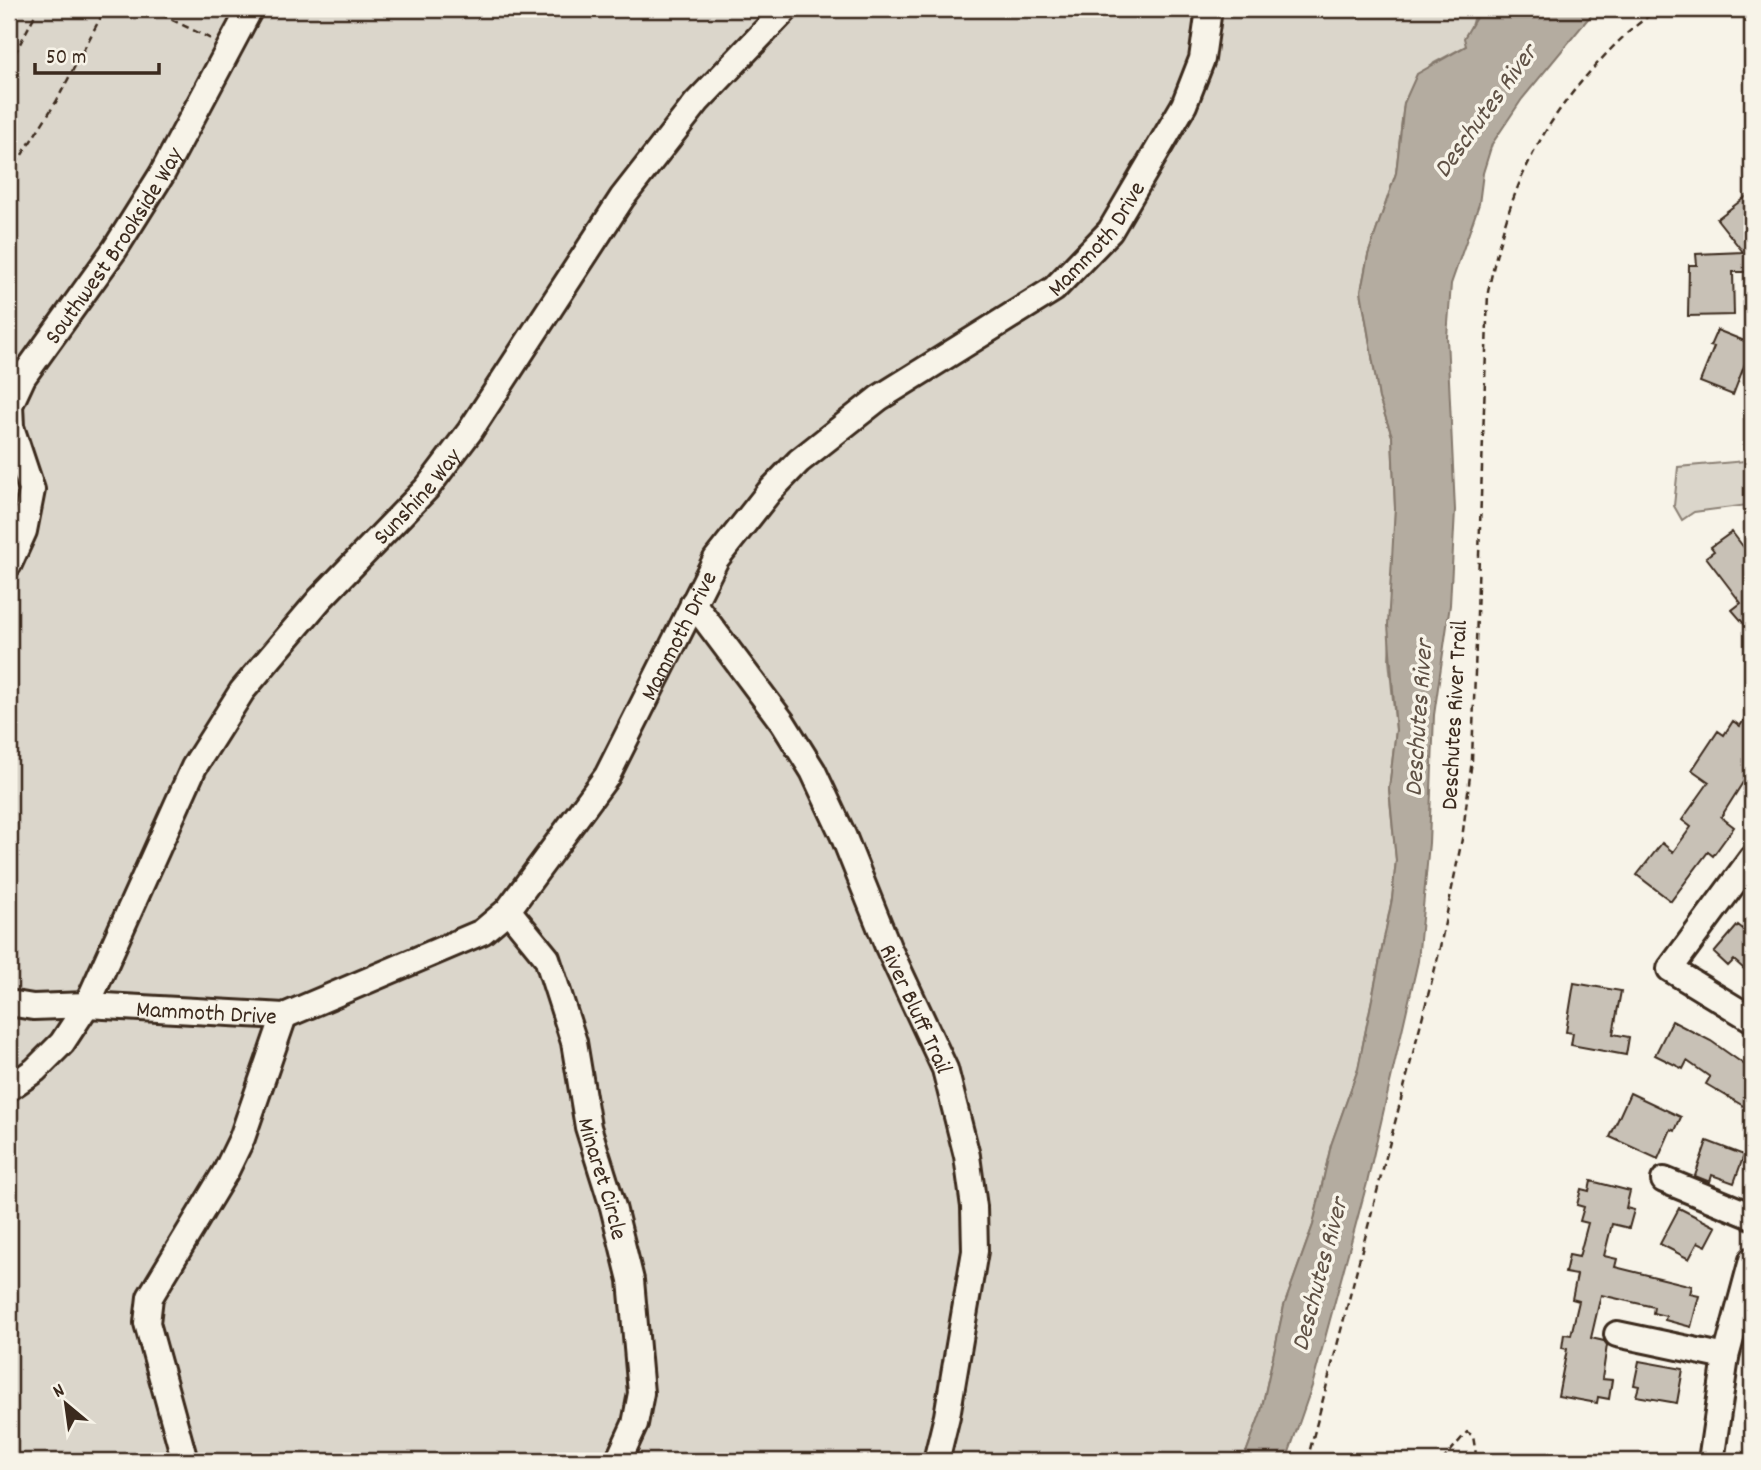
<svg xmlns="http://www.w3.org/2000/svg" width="1761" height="1470" font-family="Dekko,sans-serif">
<rect width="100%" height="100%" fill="#f7f3e8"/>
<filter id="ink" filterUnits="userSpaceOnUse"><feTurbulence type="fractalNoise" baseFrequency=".0143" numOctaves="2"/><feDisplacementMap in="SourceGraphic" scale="14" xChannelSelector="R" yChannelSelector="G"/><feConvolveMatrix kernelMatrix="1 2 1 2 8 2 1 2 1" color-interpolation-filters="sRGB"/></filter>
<g filter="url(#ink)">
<path fill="#dbd6cb" stroke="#8b8074" stroke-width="2" d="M17,9H1481L1473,19L1466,46L1434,63L1404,103L1396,173L1368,255L1361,291L1379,398L1392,436L1395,508L1389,660L1396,730L1389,789L1396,860L1392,899L1358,1069L1331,1145L1313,1225L1284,1306L1261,1412L1243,1461H9V24Z
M1745,461L1748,505L1694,512L1682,520L1674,506L1678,467Z"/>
<path fill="#b4aca0" stroke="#84786c" stroke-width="2" d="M1481,9H1596L1522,99L1492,144L1483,173L1479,204L1451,284L1447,337L1455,510L1450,605L1434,715L1429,843L1418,961L1367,1183L1312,1386L1286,1461H1243L1261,1412L1284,1306L1313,1225L1331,1145L1358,1069L1392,899L1396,860L1389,789L1396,730L1388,625L1395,508L1392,436L1379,398L1361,291L1368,255L1396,173L1404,103L1417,74L1466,46L1464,38Z"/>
<path fill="#c8c1b6" stroke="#3b2a1e" stroke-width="2" d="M1752,192V272H1733L1734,315L1688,316L1689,265H1697L1696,254L1743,252L1717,219Z
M1717,330L1752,344V363L1746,361L1733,395L1700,382L1714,347L1710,346Z
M1732,532L1748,553L1745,555L1752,565V633L1732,610L1741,603L1706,557L1714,551L1711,547Z
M1752,708V768L1721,817L1734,827L1713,856L1708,852L1671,901L1637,875L1662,843L1673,852L1691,827L1682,820L1709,782L1692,770L1718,731L1724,735L1733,721L1740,726Z
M1738,925L1752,936V976L1734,960L1728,966L1714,953Z
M1574,983L1621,991L1613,1034L1629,1037L1626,1055L1571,1045L1573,1033L1566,1032Z
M1672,1021L1711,1041L1752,1070V1111L1706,1084L1710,1077L1687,1061L1683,1069L1655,1055Z
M1630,1093L1681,1117L1675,1131L1671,1129L1658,1159L1610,1137Z
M1707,1141L1744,1155L1734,1183L1712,1175L1710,1182L1695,1176Z
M1591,1181L1630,1191L1626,1208L1634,1210L1629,1228L1612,1224L1604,1256L1617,1259L1615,1267L1692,1286L1690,1294L1699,1296L1691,1327L1665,1320L1666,1316L1653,1313L1654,1307L1601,1295L1591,1338L1604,1341L1607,1345L1602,1379L1612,1380L1609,1399L1598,1397L1597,1403L1558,1396L1567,1349L1562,1348L1564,1334L1571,1335L1579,1301L1572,1299L1577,1275L1565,1273L1569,1255L1579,1257L1588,1223L1580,1221L1584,1207L1577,1205L1581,1189L1589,1191Z
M1679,1208L1716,1227L1706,1246L1698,1242L1689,1259L1660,1244Z
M1639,1361L1683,1369L1677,1403L1636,1396L1639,1386L1634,1385Z"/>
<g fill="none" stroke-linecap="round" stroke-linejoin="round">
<g stroke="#3b2a1e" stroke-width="30">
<g id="minor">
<path id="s1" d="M9,564L24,531L32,490L11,427L10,405L23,377L115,249L162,174L250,9"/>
<path id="s2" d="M693,603L783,723L813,771L843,835L888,947L945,1069L967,1156L974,1207L975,1251L947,1416L936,1461"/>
<path d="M1752,858L1670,969L1752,1019"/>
<path id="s3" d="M508,910L547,958L558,992L574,1042L588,1127L613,1207L631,1280L641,1393L635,1424L618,1461"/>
<path id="s4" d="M9,1003L33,1007L87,1005L284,1016L482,932L508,910L607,776L716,559L769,492L799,461L879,398L1054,289L1110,231L1184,105L1202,59L1209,9"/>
<path id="s5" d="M9,1088L35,1070L62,1043L87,1005L194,767L242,691L320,599L427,488L470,431L622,198L697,102L786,9"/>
<path d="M1664,1180L1752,1216"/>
<path d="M1617,1334L1726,1357"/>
<path d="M185,1461L147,1323L150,1297L226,1171L242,1138L284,1016"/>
<path d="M1711,1461L1726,1357L1752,1260"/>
</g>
</g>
<path stroke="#3b2a1e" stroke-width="2.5" stroke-dasharray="7 5" stroke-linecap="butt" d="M150,9L211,39
M9,65L38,9
M9,175L56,102L105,9
M1307,1461L1438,957L1462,839L1472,760L1488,292C1507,200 1531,136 1596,65C1616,43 1634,25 1659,9
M1442,1461L1467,1432L1473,1436L1477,1461"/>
<use href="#minor" stroke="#f7f3e8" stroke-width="24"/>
</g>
</g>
<g text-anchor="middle" stroke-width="7" stroke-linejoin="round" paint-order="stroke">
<g font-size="24" fill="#3b2a1e" stroke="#f7f3e8">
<text dy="8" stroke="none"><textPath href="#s4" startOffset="1437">Mammoth Drive</textPath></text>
<text dy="8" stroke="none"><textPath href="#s1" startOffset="357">Southwest Brookside Way</textPath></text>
<text dy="8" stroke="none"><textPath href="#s5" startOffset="728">Sunshine Way</textPath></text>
<text dy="8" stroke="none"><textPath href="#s4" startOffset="849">Mammoth Drive</textPath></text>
<text transform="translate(1453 715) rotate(-87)" y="8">Deschutes River Trail</text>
<text dy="8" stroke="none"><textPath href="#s2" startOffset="466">River Bluff Trail</textPath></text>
<text dy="8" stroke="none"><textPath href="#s4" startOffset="198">Mammoth Drive</textPath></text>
<text dy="8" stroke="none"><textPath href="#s3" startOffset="290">Minaret Circle</textPath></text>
</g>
<g font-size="26" font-style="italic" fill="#5f5145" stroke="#f7f3e8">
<text transform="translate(1484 110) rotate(-54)" y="9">Deschutes River</text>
<text transform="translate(1417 718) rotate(-86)" y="9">Deschutes River</text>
<text transform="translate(1318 1274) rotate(-75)" y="9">Deschutes River</text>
</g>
</g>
<rect width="1761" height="1470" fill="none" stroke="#f7f3e8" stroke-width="35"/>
<rect x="18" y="18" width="1726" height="1435" fill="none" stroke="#3b2a1e" stroke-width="2.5" filter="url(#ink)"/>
<g transform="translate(66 1404) rotate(331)" stroke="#f7f3e8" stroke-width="5" paint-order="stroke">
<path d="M0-5L12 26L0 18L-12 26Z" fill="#3b2a1e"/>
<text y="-10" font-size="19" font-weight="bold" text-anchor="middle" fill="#3b2a1e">N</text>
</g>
<path d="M35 63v10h124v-10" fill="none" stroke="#3b2a1e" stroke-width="3.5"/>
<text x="46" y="63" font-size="21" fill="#3b2a1e" stroke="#f7f3e8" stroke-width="5" paint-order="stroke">50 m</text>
</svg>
